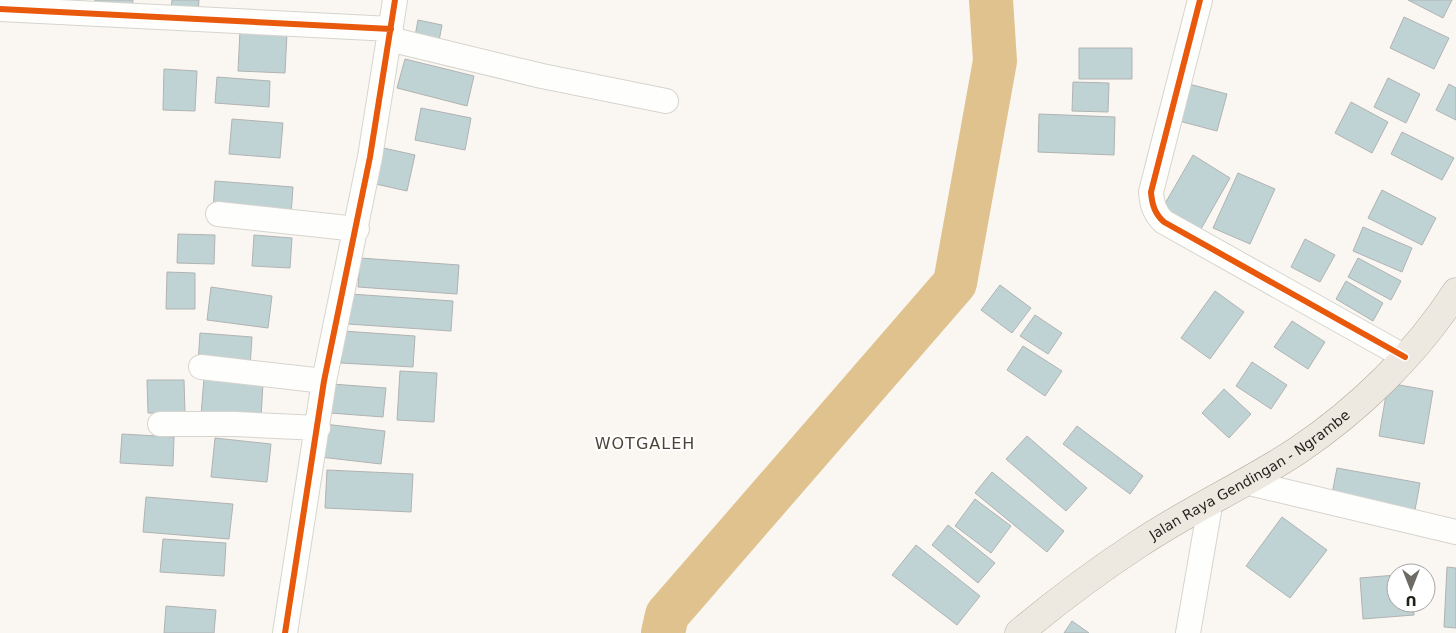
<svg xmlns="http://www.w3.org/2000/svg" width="1456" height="633" font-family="'DejaVu Sans',sans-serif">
<rect width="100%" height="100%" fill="#faf7f2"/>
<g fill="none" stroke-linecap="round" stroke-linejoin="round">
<path stroke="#e0c28f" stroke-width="44" d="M663,633L667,615L955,283L995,61L991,0"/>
</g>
<path fill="#bfd2d4" stroke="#b1b3b2" d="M95,0H133L132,10L94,4Z
M172,0H199L198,13L171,10Z
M1408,0H1452L1443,18Z
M1404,17L1449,38L1434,69L1390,48Z
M418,20L442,25L439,41L415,36Z
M240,31L287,33L285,73L238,71Z
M1079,48H1132V79H1079Z
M405,59L474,76L467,106L397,88Z
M164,69L197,71L195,111L163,110Z
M217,77L270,81L269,107L215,103Z
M1388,78L1420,94L1406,123L1374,107Z
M1073,82L1109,83L1108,112L1072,111Z
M1189,84L1227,94L1217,131L1179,121Z
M1449,84L1456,88V120L1436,110Z
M1351,102L1388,122L1372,153L1335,133Z
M421,108L471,118L465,150L415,140Z
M1039,114L1115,117L1114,155L1038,152Z
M232,119L283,123L280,158L229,154Z
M1402,132L1454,158L1442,180L1391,154Z
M379,147L415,155L407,191L371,183Z
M1193,155L1230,178L1201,229L1163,207Z
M1238,173L1275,189L1250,244L1213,228Z
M215,181L293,187L291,215L213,210Z
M1382,190L1436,218L1422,245L1368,218Z
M1363,227L1412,248L1402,272L1353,251Z
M178,234L215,235L214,264L177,263Z
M254,235L292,238L290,268L252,266Z
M1305,239L1335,255L1320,282L1291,267Z
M360,258L459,265L457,294L358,287Z
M1358,258L1401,281L1391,300L1348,277Z
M167,272L195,273V309H166Z
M1346,281L1383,303L1373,321L1336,299Z
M1000,285L1031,308L1012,333L981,310Z
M211,287L272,296L268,328L207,320Z
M1215,291L1244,312L1210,359L1181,338Z
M350,294L453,301L451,331L348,324Z
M1035,315L1062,333L1048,354L1020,336Z
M1292,321L1325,342L1308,369L1274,347Z
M343,331L415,336L413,367L341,363Z
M200,333L252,337L250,367L198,364Z
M1023,346L1062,371L1045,396L1007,370Z
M1252,362L1287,385L1271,409L1236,386Z
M400,371L437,373L434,422L397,420Z
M204,378L263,382L261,419L201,415Z
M147,380H184L185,413H148Z
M1388,383L1433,391L1424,444L1379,436Z
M332,384L386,388L383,417L330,413Z
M1224,389L1251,414L1229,438L1202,413Z
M324,424L385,431L381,464L320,457Z
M1077,426L1143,476L1130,494L1063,444Z
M122,434L174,437L173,466L120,463Z
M1027,436L1087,488L1066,511L1006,459Z
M215,438L271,444L267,482L211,477Z
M1337,468L1420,483L1415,510L1332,494Z
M327,470L413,474L411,512L325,508Z
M992,472L1064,531L1047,552L975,493Z
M146,497L233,504L229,539L143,532Z
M975,499L1011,526L991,553L955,526Z
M1282,517L1327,550L1290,598L1246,566Z
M948,525L995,563L978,583L932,545Z
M163,539L226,543L224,576L160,572Z
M916,545L980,596L957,625L892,575Z
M1447,567L1456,568V628L1444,627Z
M1396,575V603H1413L1414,615L1363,619L1360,578Z
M166,606L216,610L214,633H164Z
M1072,621L1089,633H1064Z"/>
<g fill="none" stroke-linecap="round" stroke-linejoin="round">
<g stroke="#d7d4ce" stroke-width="26">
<path id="minor" d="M1200,0L1151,192C1152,205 1155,214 1164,222L1405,357
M0,9L391,29
M389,39L542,76L666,101
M218,214L357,229
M201,367L324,381
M160,424H235L318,428
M1245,482L1456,532
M285,633L324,381L370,157L395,0
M1188,633L1211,500"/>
</g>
<g stroke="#b4ab9b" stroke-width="29">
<g id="major">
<path id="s1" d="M1019,633C1057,601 1096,572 1137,545C1189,510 1245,485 1297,451C1358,410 1416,354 1456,292"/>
</g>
</g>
<use href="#minor" stroke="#fefefd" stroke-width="24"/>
<use href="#major" stroke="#ede9e0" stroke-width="28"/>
<g stroke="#fff" stroke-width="9">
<path id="cycleway" d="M1200,0L1151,192C1152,205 1155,214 1164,222L1405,357
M0,9L391,29
M285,633L324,381L370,157L395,0"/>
</g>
<use href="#cycleway" stroke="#e8590c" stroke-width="6"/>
</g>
<g text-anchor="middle" stroke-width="4" stroke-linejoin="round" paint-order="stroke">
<g font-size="14" fill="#221f19" stroke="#fff">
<text dy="5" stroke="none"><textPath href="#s1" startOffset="280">Jalan Raya Gendingan - Ngrambe</textPath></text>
</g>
<g font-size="16" letter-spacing="1" fill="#4c4438" stroke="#fff">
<text x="645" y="449">WOTGALEH</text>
</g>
</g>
<g transform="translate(1411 588) rotate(180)"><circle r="24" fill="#ffffff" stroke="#a7a5a3"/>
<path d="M0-4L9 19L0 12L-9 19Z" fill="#6e6b65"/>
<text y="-8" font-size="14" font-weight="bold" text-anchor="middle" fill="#221f19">U</text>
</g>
</svg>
